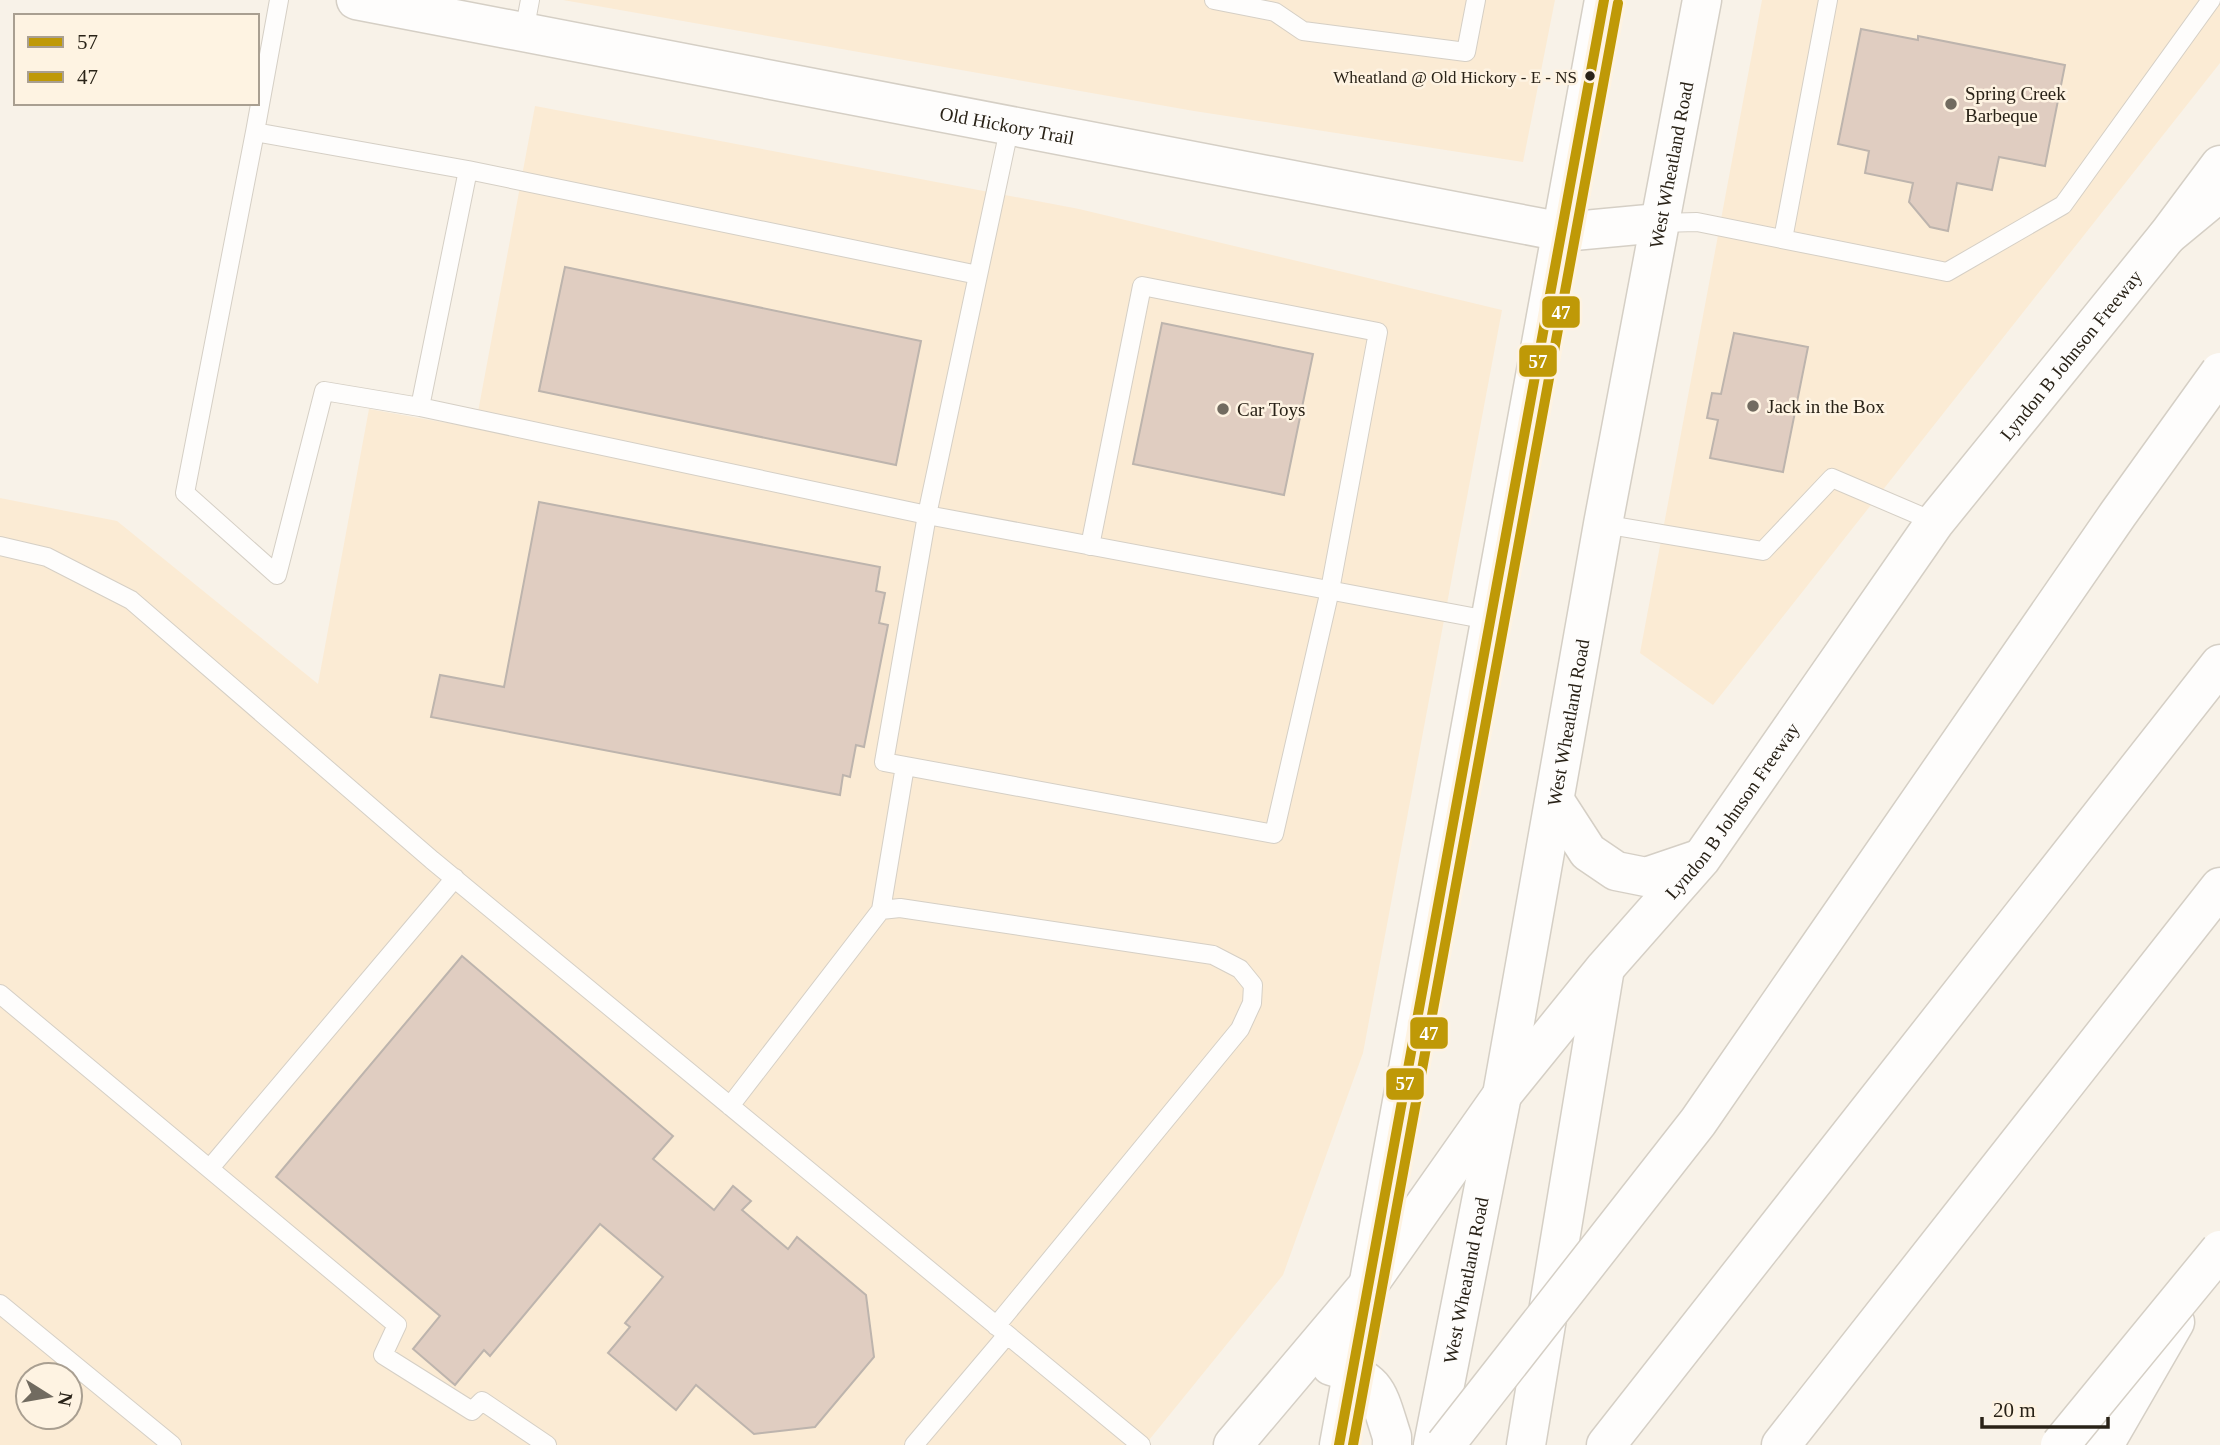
<svg xmlns="http://www.w3.org/2000/svg" width="2220" height="1445" font-family="'Times New Roman',serif">
<rect width="100%" height="100%" fill="#f8f2e8"/>
<path fill="#fbebd4" fill-rule="evenodd" d="M563,0H1555L1523,162L1194,111Z
M1762,0H2220V63L1713,705L1640,653Z
M535,106L1079,209L1502,310L1363,1053L1283,1275L1145,1445H0V498L117,521L318,684L369,409L475,428ZM28,1375H70V1417H28Z"/>
<path fill="#e0cdc1" stroke="#bdb4ad" stroke-width="2" d="M1861,29L1918,40V36L2065,65L2045,166L1999,157L1992,190L1957,183L1948,231L1930,227L1909,202L1913,183L1865,173L1869,151L1838,144Z
M565,267L921,341L896,465L539,391Z
M1162,323L1313,354L1284,495L1133,464Z
M1734,333L1808,347L1783,472L1710,458L1718,420L1707,418L1712,393L1721,394Z
M539,502L880,567L876,591L885,593L879,623L888,625L864,747L856,745L850,777L843,775L840,795L431,717L440,675L504,687Z
M462,956L673,1136L653,1159L714,1210L733,1186L751,1201L742,1210L788,1249L797,1237L866,1295L874,1357L815,1427L754,1434L696,1385L676,1410L608,1353L630,1327L625,1323L663,1277L600,1224L490,1356L484,1350L455,1385L413,1349L440,1316L276,1177Z"/>
<g fill="none" stroke-linecap="round" stroke-linejoin="round">
<g stroke="#d5cfc5" stroke-width="20">
<path id="lane" d="M279,0L255,132L468,170L420,407L927,515L884,762L1274,834L1330,590L1378,332L1142,286L1090,546
M1214,0L1275,12L1303,31L1466,52L1476,0
M524,32L530,0
M1010,125L927,515L1488,620
M255,132L185,493L277,575L324,391L420,407
M468,170L978,275
M1659,223L1697,222L1947,272L2063,205L2211,0
M1783,239L1828,0
M1603,524L1763,551L1832,478L1935,522
M0,546L47,557L131,600L432,860L1141,1445
M881,910L905,766
M0,994L397,1325L383,1355L472,1411L482,1401L547,1445
M730,1106L881,910L900,908L1213,955L1240,969L1253,985L1252,1003L1240,1029L996,1326
M210,1168L455,878
M0,1304L172,1445
M914,1445L1007,1335"/>
</g>
<g stroke="#d5cfc5" stroke-width="41">
<g id="secondary">
<path id="s1" d="M356,0L1563,232L1659,223"/>
<path d="M1555,801L1588,852L1616,871L1646,877L1699,859"/>
<path d="M1331,1366C1379,1379 1378,1394 1392,1437V1445"/>
<path id="s2" d="M1233,1445L1369,1284L1502,1095L1605,968L1701,859L1935,522L2167,236L2220,165"/>
<path d="M1339,1445L1604,0"/>
<path id="s3" d="M1433,1445L1502,1095L1603,524L1702,0"/>
<path d="M1526,1445L1604,974"/>
</g>
</g>
<g stroke="#d5cfc5" stroke-width="41">
<path id="highway" d="M2167,236L2220,192
M1606,1445L2220,664
M1781,1445L2220,887
M2104,1445L2175,1322"/>
</g>
<use href="#lane" stroke="#fefdfc" stroke-width="18"/>
<use href="#secondary" stroke="#fefdfc" stroke-width="38"/>
<use href="#highway" stroke="#fefdfc" stroke-width="38"/>
<g stroke="#d5cfc5" stroke-width="41" stroke-linecap="butt">
<path id="highway-bridge" d="M1445,1445L1698,1122L2118,514L2220,372
M2060,1445L2220,1250"/>
</g>
<use href="#highway-bridge" stroke="#fefdfc" stroke-width="38"/>
<g stroke="#fef3e2" stroke-width="16">
<path id="bus-1" d="M1339,1445L1604,0"/>
</g>
<g stroke="#fef3e2" stroke-width="16">
<path id="bus-2" d="M1353,1445L1618,3"/>
</g>
<use href="#bus-1" stroke="#bf9907" stroke-width="10"/>
<use href="#bus-2" stroke="#bf9907" stroke-width="10"/>
</g>
<circle fill="#292217" stroke="#fef3e2" stroke-width="2.5" cx="1590" cy="76" r="6"/>
<g fill="#716b60" stroke="#fef3e2" stroke-width="2.5">
<circle cx="1951" cy="104" r="7"/>
<circle cx="1753" cy="406" r="7"/>
<circle cx="1223" cy="409" r="7"/>
</g>
<g text-anchor="middle" stroke-width="5" stroke-linejoin="round" paint-order="stroke">
<g font-size="17" fill="#292217" stroke="#fef3e2" text-anchor="end">
<text x="1577" y="83">Wheatland @ Old Hickory - E - NS</text>
</g>
<g font-size="19" fill="#292217" stroke="#fef3e2" text-anchor="start">
<text x="1965" y="100">Spring Creek<tspan x="1965" dy="22">Barbeque</tspan></text>
<text x="1767" y="413">Jack in the Box</text>
<text x="1237" y="416">Car Toys</text>
</g>
<g font-size="19" fill="#292217" stroke="#fef3e2">
<text dy="7" stroke="none"><textPath href="#s1" startOffset="663">Old Hickory Trail</textPath></text>
<text dy="7" stroke="none"><textPath href="#s3" startOffset="1302">West Wheatland Road</textPath></text>
<text dy="7" stroke="none"><textPath href="#s2" startOffset="1376">Lyndon B Johnson Freeway</textPath></text>
<text dy="7" stroke="none"><textPath href="#s3" startOffset="735">West Wheatland Road</textPath></text>
<text dy="7" stroke="none"><textPath href="#s2" startOffset="808">Lyndon B Johnson Freeway</textPath></text>
<text dy="7" stroke="none"><textPath href="#s3" startOffset="168">West Wheatland Road</textPath></text>
</g>
</g>
<g stroke="#fef3e2" stroke-width="2.5">
<rect x="1541" y="295" width="40" height="34" rx="7" fill="#bf9907"/>
<rect x="1518" y="344" width="40" height="34" rx="7" fill="#bf9907"/>
<rect x="1409" y="1016" width="40" height="34" rx="7" fill="#bf9907"/>
<rect x="1385" y="1067" width="40" height="34" rx="7" fill="#bf9907"/>
</g>
<g font-size="19" text-anchor="middle" font-weight="bold" fill="#fff">
<text x="1561" y="319">47</text>
<text x="1538" y="368">57</text>
<text x="1429" y="1040">47</text>
<text x="1405" y="1090">57</text>
</g>
<rect x="14" y="14" width="245" height="91" fill="#fef3e2" stroke="#a99f91" stroke-width="2"/>
<rect x="28" y="37" width="35" height="10" fill="#bf9907" stroke="#a99f91" stroke-width="2"/>
<text x="77" y="49" font-size="21" fill="#292217">57</text>
<rect x="28" y="72" width="35" height="10" fill="#bf9907" stroke="#a99f91" stroke-width="2"/>
<text x="77" y="84" font-size="21" fill="#292217">47</text>
<g transform="translate(49 1396) rotate(101)"><circle r="33" fill="#fef3e2" stroke="#a99f91" stroke-width="2"/>
<path d="M0-5L12 26L0 18L-12 26Z" fill="#716b60"/>
<text y="-10" font-size="19" font-weight="bold" text-anchor="middle" fill="#292217">N</text>
</g>
<path d="M1982 1417v10h126v-10" fill="none" stroke="#292217" stroke-width="3.5"/>
<text x="1993" y="1417" font-size="21" fill="#292217" stroke="#fef3e2" stroke-width="5" paint-order="stroke">20 m</text>
</svg>
